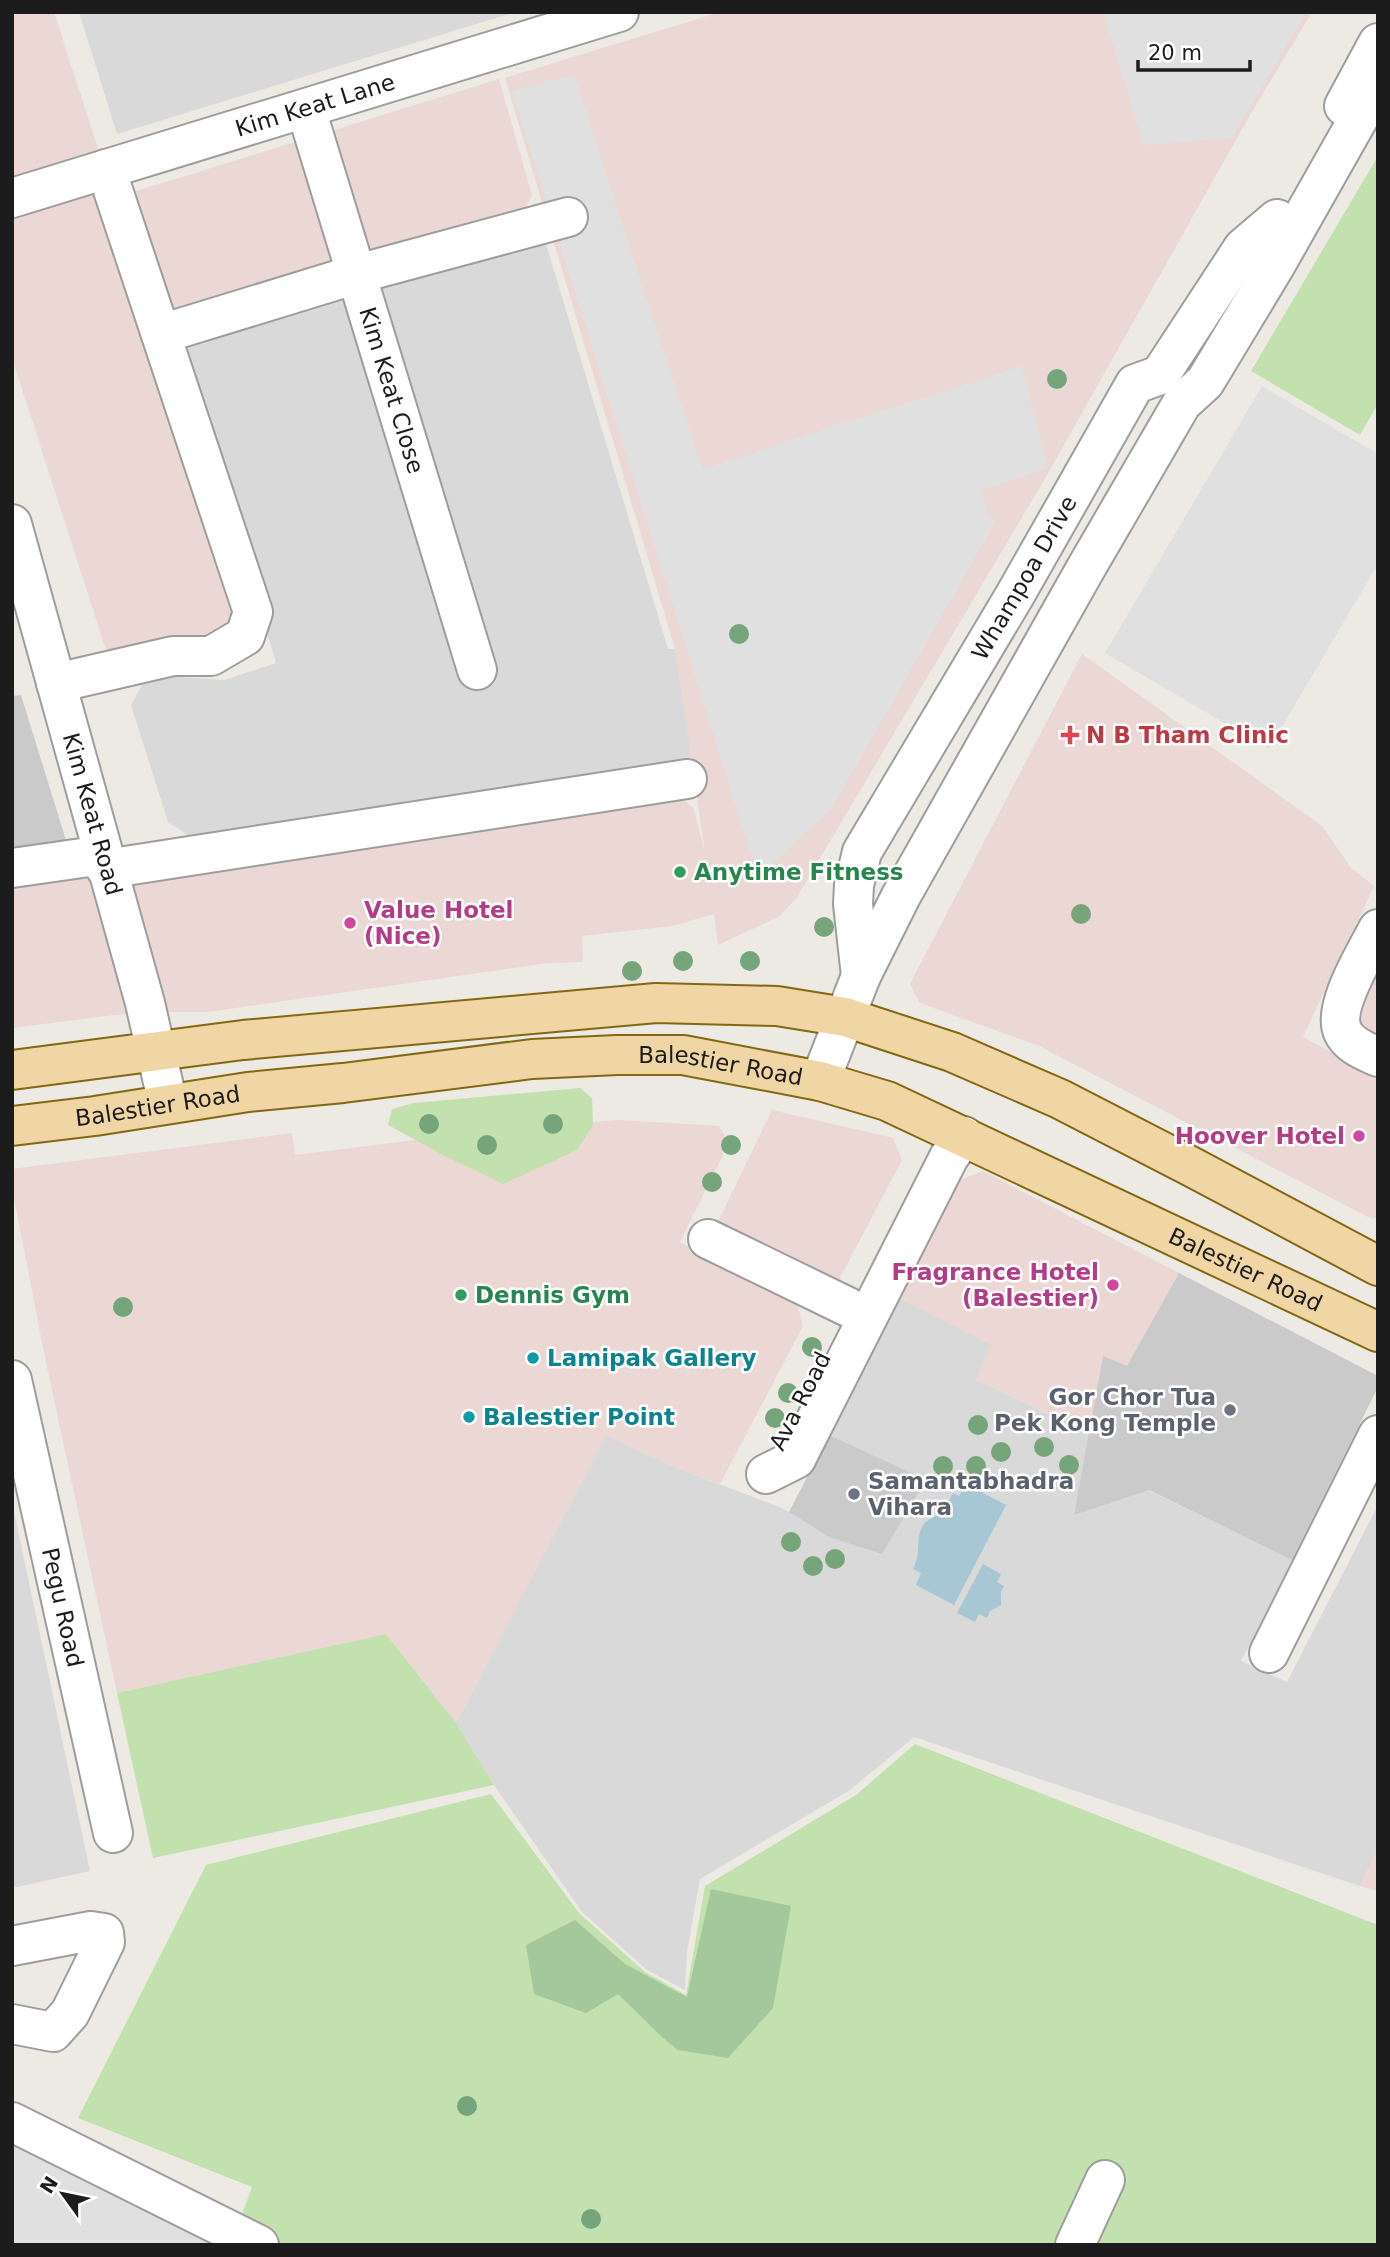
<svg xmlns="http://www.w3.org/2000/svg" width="1390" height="2257" font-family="'DejaVu Sans',sans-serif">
<rect width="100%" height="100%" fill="#eceae3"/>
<path fill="#dad9d9" d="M79,12H516L117,134Z
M531,235L546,244L668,649H675L692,755L688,761L191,837L168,822L131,705L142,685L176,677L224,680L276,663L186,352L195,337Z
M899,1298L993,1345L976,1380L1090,1433L1074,1514L1148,1490L1292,1560L1241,1661L1287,1682L1378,1505V1849L1360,1886L914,1737L850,1790L700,1879L687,1952L685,1990L647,1970L582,1912L494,1785L456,1723L606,1435L677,1468L782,1508L829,1537V1435Z
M12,1502L90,1871L12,1888Z"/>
<path fill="#ebd7d4" d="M12,12H54L114,198L499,79L532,195L523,213L151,324L241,624L231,637H166L106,650L12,358Z
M720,12H1312L1250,115L1047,475L797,897L780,916L718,945L714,914L672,926L582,936L583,962L548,963L208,1012H138L12,1028V884L677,796L693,807L705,852L675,649L505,78Z
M1082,654L1322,826L1351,868L1374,886L1303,1037L1378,1077V1217L1372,1219L1039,1046L920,1003L910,984Z
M1378,938V1039L1353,1026Z
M772,1110L893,1138L902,1160L832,1293L713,1232Z
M619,1120L719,1126L729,1143L680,1242L797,1304L803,1326L720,1484L677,1468L606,1436L456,1723L386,1634L117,1693L43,1348L12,1187V1169L292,1133L295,1155L496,1130Z
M983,1171L1179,1273L1127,1367L1103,1356L1090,1433L976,1380L991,1345L899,1298L960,1180Z
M1378,1849V1891L1360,1886Z"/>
<path fill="#cacaca" d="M21,695L69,850L12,857V696Z
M1179,1273L1378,1376V1387L1292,1560L1149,1490L1074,1515L1103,1356L1127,1366Z
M829,1435L926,1480L882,1554L829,1537L789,1512Z"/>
<path fill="#c3e1ae" d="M1378,156V404L1360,435L1251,371Z
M580,1088L592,1098L593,1125L577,1150L503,1184L443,1155L388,1125L392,1109L414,1103Z
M386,1634L456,1723L494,1785L153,1858L117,1693Z
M915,1744L1378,1925V2245H231L252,2187L78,2118L206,1865L491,1794L579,1913L645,1972L686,1995L705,1886L856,1795Z"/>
<path fill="#a5c79c" d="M711,1889L791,1906L773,2008L728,2058L678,2050L662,2037L618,1994L586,2013L534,1994L526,1945L575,1920L625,1964L687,1997Z"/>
<path fill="#e0e0e0" d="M1103,12H1306L1232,138L1144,145Z
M574,75L702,469L1022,366L1048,468L982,490L989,517L996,521L832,808L782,856L757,874L512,91Z
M1262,386L1378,454V564L1269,749L1105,653Z
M12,2137L216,2245H12Z"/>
<path fill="#a8c7d5" d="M966,1484L1006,1505L954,1605L916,1585L921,1573L913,1569C926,1545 906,1525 943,1513L953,1493L959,1496Z
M983,1564L1001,1574L997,1582L1004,1586L1001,1592V1605L990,1611L987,1618L979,1614L975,1622L957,1613Z"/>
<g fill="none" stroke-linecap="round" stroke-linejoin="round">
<g stroke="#9d9d9d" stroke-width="42">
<g id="minor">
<path d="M1344,106L1378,43"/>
<path id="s1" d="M306,109L477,670"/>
<path id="s2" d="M12,198L619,12"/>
<path d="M161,334L357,274L568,217"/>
<path id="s3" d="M12,524L145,1003L168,1104"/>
<path d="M56,683L173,656H211L245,636L253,612L106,169"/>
<path d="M12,868L103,855"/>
<path d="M106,869L687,779"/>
<path d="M1378,929C1367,951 1331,1008 1343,1032C1349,1045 1365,1051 1378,1057"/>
<path id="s4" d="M861,976L853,904L854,885L862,852L1015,595L1135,384L1160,375L1243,248L1277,219"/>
<path d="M820,1081L861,976L901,896L1086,568L1182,403L1205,382L1275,266L1378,84"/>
<path d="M708,1239L848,1307"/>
<path id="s5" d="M12,1380L113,1833"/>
<path d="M766,1474L796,1459L949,1157L964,1136"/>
<path d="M1269,1653L1378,1435"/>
<path d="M12,1946L91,1931L104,1933L105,1942L70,2013L53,2032L12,2024"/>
<path d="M12,2122L259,2245"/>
<path d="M1075,2245L1105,2180"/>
</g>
</g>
<g stroke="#836711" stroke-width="42">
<g id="major">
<path d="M12,1070L243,1040L656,1003L777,1006L845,1017L952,1052L1060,1099L1192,1167L1378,1266"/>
<path id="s6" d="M12,1126L95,1116L248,1092L343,1083L532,1059L617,1055H683L820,1081L887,1101L1378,1332"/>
</g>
</g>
<use href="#minor" stroke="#fff" stroke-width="38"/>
<use href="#major" stroke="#f0d6a4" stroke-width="38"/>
</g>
<g fill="#77a57b">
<circle cx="1057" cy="379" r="10"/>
<circle cx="739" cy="634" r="10"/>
<circle cx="1081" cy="914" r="10"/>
<circle cx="824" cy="927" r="10"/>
<circle cx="683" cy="961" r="10"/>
<circle cx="750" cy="961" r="10"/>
<circle cx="632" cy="971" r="10"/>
<circle cx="429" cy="1124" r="10"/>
<circle cx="553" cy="1124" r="10"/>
<circle cx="487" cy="1145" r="10"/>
<circle cx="731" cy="1145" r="10"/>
<circle cx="712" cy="1182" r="10"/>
<circle cx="123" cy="1307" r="10"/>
<circle cx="812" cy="1347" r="10"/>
<circle cx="788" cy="1393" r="10"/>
<circle cx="775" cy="1418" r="10"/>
<circle cx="978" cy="1425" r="10"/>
<circle cx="1044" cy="1447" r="10"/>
<circle cx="1001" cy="1452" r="10"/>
<circle cx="1069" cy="1465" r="10"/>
<circle cx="943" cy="1466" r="10"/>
<circle cx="976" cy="1466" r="10"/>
<circle cx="791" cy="1542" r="10"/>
<circle cx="835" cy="1559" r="10"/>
<circle cx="813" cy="1566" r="10"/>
<circle cx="467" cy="2106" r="10"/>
<circle cx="591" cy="2219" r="10"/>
</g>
<path fill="#e0444e" stroke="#fff" stroke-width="2.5" d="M1066.5 724.5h7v7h7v7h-7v7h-7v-7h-7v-7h7z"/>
<g fill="#2e9e5b" stroke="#fff" stroke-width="2.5">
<circle cx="680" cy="872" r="7"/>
<circle cx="461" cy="1295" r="7"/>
</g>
<g fill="#d1479c" stroke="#fff" stroke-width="2.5">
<circle cx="350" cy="923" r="7"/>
<circle cx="1359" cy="1136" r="7"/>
<circle cx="1113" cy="1285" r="7"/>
</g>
<g fill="#0f9aa8" stroke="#fff" stroke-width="2.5">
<circle cx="533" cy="1358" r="7"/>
<circle cx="469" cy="1417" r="7"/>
</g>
<g fill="#6b7280" stroke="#fff" stroke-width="2.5">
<circle cx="1230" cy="1410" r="7"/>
<circle cx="854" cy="1494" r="7"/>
</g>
<g text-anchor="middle" stroke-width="5" stroke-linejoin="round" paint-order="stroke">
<g font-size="23" fill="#1c1c1c" stroke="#fff">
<text dy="8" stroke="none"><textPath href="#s2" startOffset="317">Kim Keat Lane</textPath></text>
<text dy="8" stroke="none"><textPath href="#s1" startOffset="294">Kim Keat Close</textPath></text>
<text dy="8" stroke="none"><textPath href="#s4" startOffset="444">Whampoa Drive</textPath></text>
<text dy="8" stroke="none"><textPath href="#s3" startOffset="301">Kim Keat Road</textPath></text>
<text dy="8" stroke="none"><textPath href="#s6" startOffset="714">Balestier Road</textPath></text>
<text dy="8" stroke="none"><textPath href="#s6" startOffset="147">Balestier Road</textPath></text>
<text dy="8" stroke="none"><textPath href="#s6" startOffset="1281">Balestier Road</textPath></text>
<text transform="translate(800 1401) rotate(-63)" y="8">Ava Road</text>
<text dy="8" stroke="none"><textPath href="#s5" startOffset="233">Pegu Road</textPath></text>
</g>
<g font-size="23" font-weight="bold" fill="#be3a42" stroke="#fff" text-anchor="start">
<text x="1086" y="743">N B Tham Clinic</text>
</g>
<g font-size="23" font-weight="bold" fill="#27864d" stroke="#fff" text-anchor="start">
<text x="694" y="880">Anytime Fitness</text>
<text x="475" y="1303">Dennis Gym</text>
</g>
<g font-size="23" font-weight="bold" fill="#b23c85" stroke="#fff" text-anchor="end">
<text x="364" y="918" text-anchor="start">Value Hotel<tspan x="364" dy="26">(Nice)</tspan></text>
<text x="1345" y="1144">Hoover Hotel</text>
<text x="1099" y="1280">Fragrance Hotel<tspan x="1099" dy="26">(Balestier)</tspan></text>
</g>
<g font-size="23" font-weight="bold" fill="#0d838f" stroke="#fff" text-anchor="start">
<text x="547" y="1366">Lamipak Gallery</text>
<text x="483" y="1425">Balestier Point</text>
</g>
<g font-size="23" font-weight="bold" fill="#5b616d" stroke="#fff" text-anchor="end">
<text x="1216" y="1405">Gor Chor Tua<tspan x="1216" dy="26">Pek Kong Temple</tspan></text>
<text x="868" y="1489" text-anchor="start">Samantabhadra<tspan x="868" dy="26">Vihara</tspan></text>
</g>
</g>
<rect width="1390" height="2257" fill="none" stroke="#1c1c1c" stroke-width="28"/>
<g transform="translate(63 2194) rotate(303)" stroke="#ffffff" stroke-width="5" paint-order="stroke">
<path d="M0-5L12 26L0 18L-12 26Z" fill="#1c1c1c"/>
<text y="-10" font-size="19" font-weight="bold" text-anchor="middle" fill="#1c1c1c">N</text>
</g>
<path d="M1138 60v10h112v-10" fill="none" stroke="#1c1c1c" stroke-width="3.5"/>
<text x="1148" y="60" font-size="21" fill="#1c1c1c" stroke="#ffffff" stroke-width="5" paint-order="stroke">20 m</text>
</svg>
